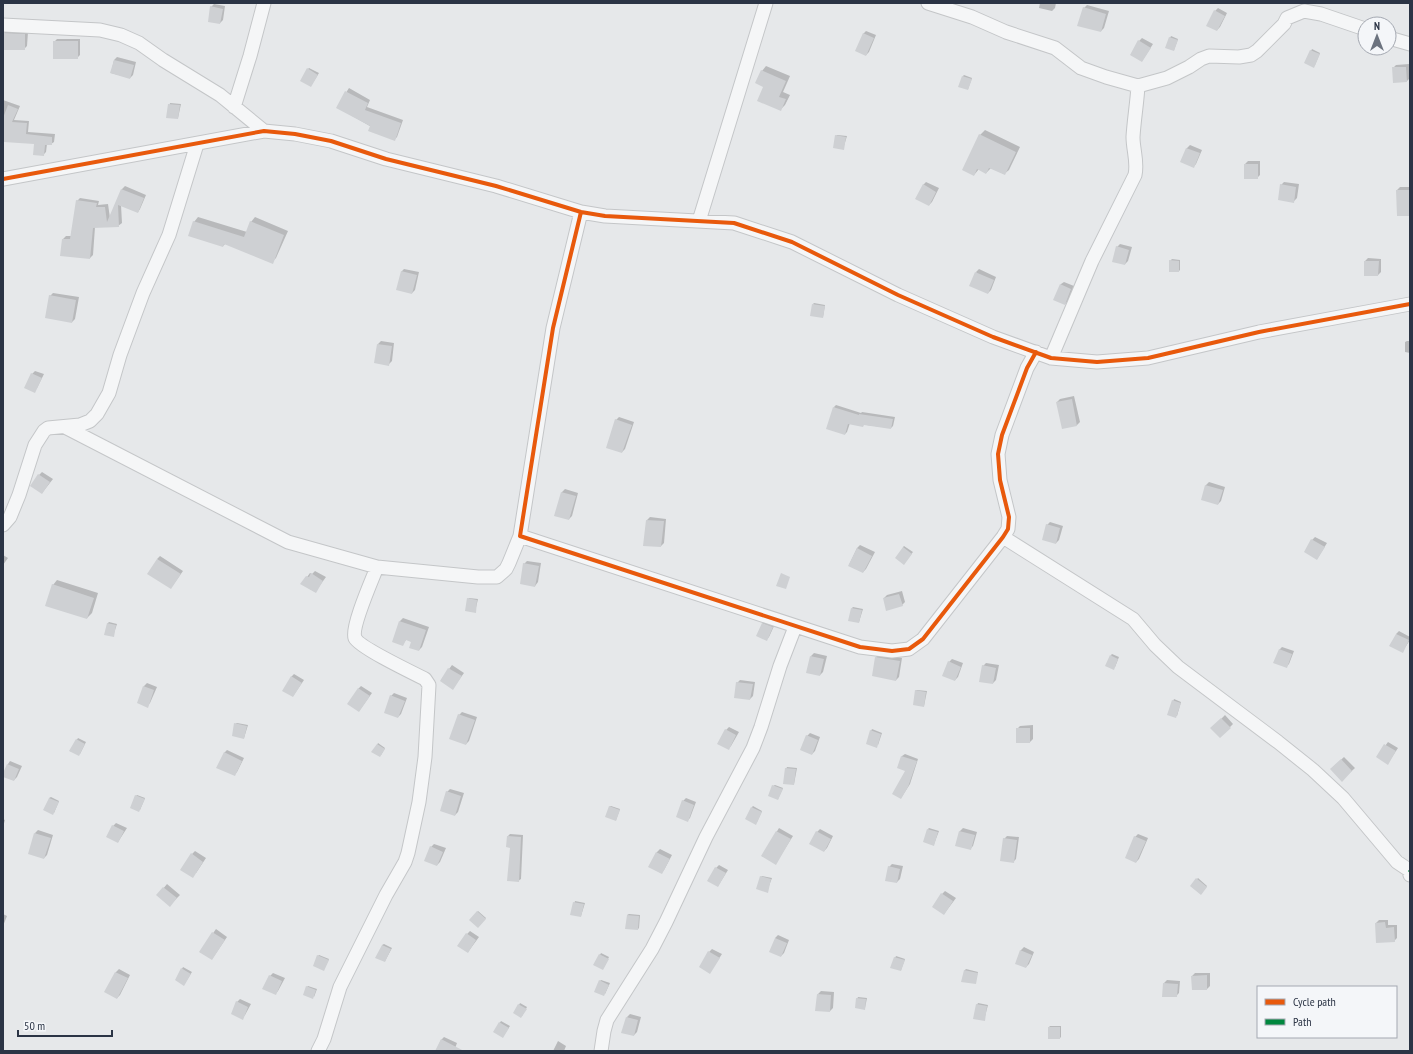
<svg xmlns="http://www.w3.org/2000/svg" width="1413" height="1054" font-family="'PT Sans Narrow',sans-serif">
<rect width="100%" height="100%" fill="#e6e8ea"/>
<path fill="#0003" d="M1040,3H1056L1055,8L1052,11L1039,8Z
M214,4L225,6L223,20L220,23L211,7Z
M1087,5L1109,11L1104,28L1101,31L1084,8Z
M1218,8L1227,13L1220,27L1217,30L1215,11Z
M7,30L28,32L27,46L24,49L4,33Z
M866,31L876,35L869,52L866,55L863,34Z
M1171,36L1178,39L1174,50L1170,38Z
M1142,38L1153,44L1142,61L1139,41Z
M57,39H80V55L77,58L54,42Z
M1312,49L1320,53L1315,65L1311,51Z
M117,57L136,62L133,75L130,78L111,73L114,60Z
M1409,64L1410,78L1407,81L1393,68L1396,65Z
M766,66L790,76L783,92L790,95L785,105L780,110L764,86L762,71Z
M309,68L319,73L312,84L308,69Z
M964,75L972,78L968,89L963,76Z
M349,88L370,100L367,107L403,120L397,137L394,140L337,107Z
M3,100L20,106L14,120L29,121L28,132L55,134L54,142L51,144H47L46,152L43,155L36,143L3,141Z
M170,103L181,104L178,118L167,117Z
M985,130L1020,147L1009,170L1004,174L991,168L986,173L979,169L974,175L980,135Z
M837,135L847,136L843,149L836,136Z
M1190,145L1202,150L1196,164L1193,167L1181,161L1187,148Z
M1248,161H1260V175L1257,178L1245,164Z
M926,182L939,188L932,202L929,205L923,185Z
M1284,182L1299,184L1297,198L1294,201L1281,185Z
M125,186L146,195L140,209L138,212L121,205L122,223L118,226L95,227L93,255L90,258L61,255L63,239L66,236H71L77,201L80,198L99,201L98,205L108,204L110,218L122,189Z
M1400,187H1410V215L1397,190Z
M198,217L247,232L251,222L255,217L288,231L276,258L272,262L226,243L223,246L194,222Z
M1120,244L1132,247L1128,261L1125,264L1117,247Z
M1368,258L1381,259V272L1378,275H1365V261Z
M1172,259L1180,260V270L1179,271L1170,261Z
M404,269L419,272L415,290L412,293L401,272Z
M979,269L996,277L991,290L988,293L976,272Z
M1064,282L1074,286L1068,301L1065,304L1055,299L1061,284Z
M53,293L79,297L75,319L72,322L50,296Z
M814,303L825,305L823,317L813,304Z
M381,341L394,343L392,361L389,364L378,344Z
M1407,341H1410V353L1405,352V342Z
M35,371L44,374L37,388L34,391L32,374Z
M1074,396L1080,422L1077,425L1063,428L1057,402L1060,399Z
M836,405L861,413L862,412L895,417L893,426L891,428L850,423L847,432L845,434L834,407Z
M619,417L634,422L625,449L622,452L616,420Z
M42,472L53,479L42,493L39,475Z
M1209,482L1225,487L1221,501L1218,504L1202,499L1206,485Z
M565,489L578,493L572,516L569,519L556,515L562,492Z
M650,517L666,519L664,543L661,546L644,545L647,520Z
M1050,522L1063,526L1059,540L1056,543L1047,525Z
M1315,537L1327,543L1317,559L1312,540Z
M860,545L875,552L866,569L863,572L849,565L857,548Z
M904,546L913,552L905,562L903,547Z
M3,555L8,558L3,565Z
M160,556L183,571L173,585L157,559Z
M527,561L541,563L538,582L535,586L524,564Z
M315,571L326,577L315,592L302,584L310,573L312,574Z
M57,580L98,593L92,613L87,618L53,585Z
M902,591L905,602L902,605L884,598L887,595Z
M469,598L478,599L475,612L468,599Z
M853,607L863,609L859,622L852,608Z
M403,618L429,627L422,647L419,650L412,642L407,639L402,644L400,621Z
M765,621L775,624L769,637L766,640L762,624Z
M109,622L117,624L113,636L107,624Z
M1399,631L1410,637V640L1402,652L1396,634Z
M1282,647L1294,651L1289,664L1286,667L1279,650Z
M814,653L827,656L823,672L820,675L811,656Z
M879,654L902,658L899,677L896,680L876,657Z
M1112,654L1119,657L1115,667L1111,655Z
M952,659L963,663L958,677L955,680L949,662Z
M986,663L999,665L996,680L993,683L983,666Z
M452,665L464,673L453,688L441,680Z
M294,674L304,680L293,696L291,677Z
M740,680L755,682L753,696L750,699L737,683Z
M147,683L157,687L150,703L147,706L144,686Z
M361,686L372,693L359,711L358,689Z
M917,690L927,691L924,706L915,691Z
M394,693L407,698L401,714L398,717L391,696Z
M1174,699L1181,702L1177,716L1168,714Z
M462,712L477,717L469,741L466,744L459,715Z
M1225,715L1233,724L1220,737L1212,728Z
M237,723L248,725L244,738L235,724Z
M1033,725V739L1030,742L1017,729L1020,726Z
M729,727L739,732L731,746L728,749L726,730Z
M872,729L882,733L878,745L871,731Z
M810,733L820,737L815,751L812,754L807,736Z
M78,738L86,742L80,754L70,751Z
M1388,742L1398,748L1390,760L1377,757Z
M378,743L385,748L381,755L377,745Z
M227,750L244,758L237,772L234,775L224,753Z
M905,754L918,759L910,784L901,798L906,770L898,767L902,756Z
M1344,757L1355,768L1342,780L1331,769Z
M10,761L22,766L17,777L14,780L3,776L8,764Z
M787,767L797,768L794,784L786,769Z
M775,785L783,788L778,799L773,786Z
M450,789L464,793L458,812L455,815L447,792Z
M137,795L145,798L140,810L136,796Z
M51,797L59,801L54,813L49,798Z
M686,798L696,802L690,818L687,821L683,801Z
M611,806L620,809L616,820L609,807Z
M753,806L762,811L757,822L752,807Z
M3,819L5,820L3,827Z
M116,823L127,828L118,842L113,826Z
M779,828L793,836L776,863L762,856Z
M929,828L939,831L934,844L928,829Z
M963,828L977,832L973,846L970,849L956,845L960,831Z
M820,829L833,836L827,848L824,851L817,832Z
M38,830L53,835L47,855L44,858L35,833Z
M510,834L523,835L521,879L518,881L511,847L508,836Z
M1138,834L1148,838L1139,859L1136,862L1135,837Z
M1007,836L1019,837L1016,859L1013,862L1004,839Z
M434,844L446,848L440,862L437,865L425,860L431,847Z
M660,849L672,855L664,870L661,873L650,867L657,852Z
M195,851L206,858L196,873L192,854Z
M892,864L903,866L900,879L897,882L889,867Z
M719,865L728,870L718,886L716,868Z
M762,876L772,878L767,891L761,877Z
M1198,878L1207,886L1201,894L1191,886Z
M167,884L180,895L173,902L158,895Z
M945,891L956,898L944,914L942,894Z
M575,901L585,903L581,916L571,914Z
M478,911L486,918L478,927L470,920Z
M3,914L7,916L3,926Z
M629,914L640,915L639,928L638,929L627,915Z
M1379,920H1388V925H1397V938L1394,941L1376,923Z
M216,929L227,937L212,959L200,952Z
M470,931L479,937L468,952L467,934Z
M778,935L789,940L784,953L781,956L775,938Z
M384,944L392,948L385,961L382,945Z
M1024,947L1034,952L1029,964L1026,967L1016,963L1021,950Z
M712,949L722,954L710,972L709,952Z
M601,953L609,957L604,967L595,964Z
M319,955L329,959L324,969L318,956Z
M896,956L905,959L901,970L895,958Z
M183,967L192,972L185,983L176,980Z
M119,969L130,975L120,995L117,998L106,992L116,972Z
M966,969L978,972L975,983L964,971Z
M273,973L285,978L278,991L275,994L270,976Z
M1195,973H1210V986L1207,989H1193L1192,976Z
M601,980L610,983L605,994L600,981Z
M1167,980L1180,981L1179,993L1176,996L1164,983Z
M308,986L317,989L314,997L307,987Z
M821,991L834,992L833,1008L830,1011L818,994Z
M858,997L867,998L865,1008L857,999Z
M240,999L251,1004L245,1015L242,1018L237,1002Z
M520,1003L527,1007L522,1016L519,1005Z
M978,1003L988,1005L984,1020L977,1005Z
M630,1014L641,1017L637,1032L634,1035L627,1017Z
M501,1021L510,1026L504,1035L494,1032Z
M1050,1026H1061V1037L1060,1038L1049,1027Z
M444,1037L457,1043L454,1051H436L441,1040Z
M558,1041L566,1046L564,1051H553Z"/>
<path fill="#ced0d3" d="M210,6L223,9L220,24L208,22Z
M1083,7L1106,14L1101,32L1077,26Z
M1214,10L1225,16L1217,31L1206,26Z
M3,33L25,34V50H3Z
M863,33L874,38L866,56L855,51Z
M1169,37L1178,40L1174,51L1165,48Z
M1138,40L1151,48L1142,62L1130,55Z
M53,41H78V59H53Z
M1310,50L1320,54L1314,68L1304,63Z
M114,60L134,65L130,79L110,73Z
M1392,67H1406L1407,82L1393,83Z
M307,68L318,75L311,87L300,81Z
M761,70L786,81L779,97L786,99L781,111L757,101L763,87L755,83Z
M962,76L972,79L968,90L958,87Z
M345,91L368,103L365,110L401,123L395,141L368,131L370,126L336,108Z
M168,104L180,105L178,119L166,118Z
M8,105L18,109L12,122L27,123L26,134L52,137V145H45L44,156L33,155L34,144L4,142L3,144V118Z
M979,134L1016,152L1005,175L989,168L986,174L977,169L974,176L962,170Z
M835,135L846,137L844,150L833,148Z
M1186,148L1200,153L1194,168L1180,162Z
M1244,164H1258V179H1244Z
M923,184L936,192L929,206L915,199Z
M1280,184L1296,187L1294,203L1278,200Z
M121,189L144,198L138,213L118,205L119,227L93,228L90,259L60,256L62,239H70L76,200L97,203L96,207H105L107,222Z
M1396,190H1410V216H1397Z
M193,221L244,237L250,221L284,235L273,264L224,244L223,247L188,236Z
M1116,246L1129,250L1125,265L1112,262Z
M1169,260L1179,261V272H1169Z
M1364,261H1379L1378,276H1364Z
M401,271L417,275L412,294L396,290Z
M975,272L994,280L988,294L969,286Z
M1060,284L1071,289L1065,305L1053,300Z
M49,295L76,300L72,323L45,318Z
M812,304L825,306L823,318L810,316Z
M377,344L392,346L389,366L374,363Z
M31,373L42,378L35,393L24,388Z
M1072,399L1077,426L1062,429L1056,402Z
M833,407L859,415V414L893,419L891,429L864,425L863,427L848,424L845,435L826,429Z
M615,419L632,425L622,453L606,448Z
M38,474L50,482L42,494L30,486Z
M1205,485L1223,490L1218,505L1201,500Z
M561,492L576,496L569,520L554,516Z
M646,520L664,521L661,547L643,546Z
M1046,524L1060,528L1056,544L1042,540Z
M1311,539L1325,547L1317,560L1304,552Z
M903,547L912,554L904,565L895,558Z
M857,548L872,556L863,573L848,566Z
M157,559L181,574L171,589L147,574Z
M523,563L539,566L535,587L520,584Z
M311,573L323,581L316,593L300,584L306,576L309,577Z
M781,573L790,577L786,589L776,586Z
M52,584L94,598L87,619L45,606Z
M899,594L903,606L886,611L883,598Z
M467,598L477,600L476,613L465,611Z
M851,608L862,610L859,623L848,621Z
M399,621L426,630L419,651L409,648L411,642L406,640L403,646L392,642Z
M107,623L116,625L114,637L104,635Z
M762,623L773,627L767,641L756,636Z
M1396,634L1409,640L1403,653L1389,646Z
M1279,649L1292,654L1287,668L1273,663Z
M1110,655L1118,659L1114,670L1105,666Z
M810,656L824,659L820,676L806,673Z
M875,657L900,661L896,681L872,676Z
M948,661L961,667L955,681L942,676Z
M982,665L996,668L993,684L979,682Z
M448,668L462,676L453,690L440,681Z
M291,676L302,683L293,697L282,691Z
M736,682L753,684L750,700L734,698Z
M143,686L154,690L148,708L137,703Z
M358,688L370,696L359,712L347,704Z
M915,690L926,692L924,707L913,705Z
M390,695L405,701L398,718L384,713Z
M1172,700L1181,703L1176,718L1167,715Z
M458,714L475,720L466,745L449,739Z
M1221,718L1231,728L1220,738L1210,728Z
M234,723L247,726L244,739L232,736Z
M1016,728H1030V743H1016Z
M725,729L736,735L729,750L717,744Z
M870,730L881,734L877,748L866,744Z
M806,735L818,740L812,755L800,750Z
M76,739L85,744L79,756L69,751Z
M377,744L385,749L380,757L371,752Z
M1384,744L1396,751L1388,765L1376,757Z
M224,752L242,761L235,776L216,768Z
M901,756L917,761L908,787L901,799L892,794L905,771L897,768Z
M1341,759L1352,771L1342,782L1330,769Z
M7,764L19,769L14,781L3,777V773Z
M785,768L796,769L794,785L783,784Z
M772,785L783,789L778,800L768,796Z
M446,791L461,796L455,816L440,811Z
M135,795L145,799L139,812L130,808Z
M49,798L59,802L53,815L43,810Z
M682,800L694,805L688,822L676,817Z
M609,806L620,810L616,821L605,817Z
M751,807L762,812L756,825L745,819Z
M112,825L124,831L118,843L106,837Z
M927,829L938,832L934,846L923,842Z
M776,831L791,839L776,865L761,856Z
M816,831L831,839L824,852L809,844Z
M959,831L975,835L971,850L955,846Z
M34,833L51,838L44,859L28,854Z
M507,836L521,837L519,882L507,881L510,848L506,847Z
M1134,836L1146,841L1136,863L1125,858Z
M1003,838L1017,840L1014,863L1000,861Z
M430,846L443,852L437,866L424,861Z
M656,852L670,859L662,874L648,867Z
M191,853L203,862L193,878L180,870Z
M888,866L900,869L897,883L885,881Z
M715,867L726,873L718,887L707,881Z
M760,876L771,879L768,893L756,889Z
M1196,878L1207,887L1201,895L1190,886Z
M163,887L177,898L170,907L156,895Z
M941,893L953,901L944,915L932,907Z
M573,902L584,904L581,917L570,915Z
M477,911L486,919L478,928L469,920Z
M627,915L639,916L638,930L625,929Z
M1385,922L1386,928L1394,927L1395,942L1376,943L1375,923Z
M212,932L225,940L212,960L199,952Z
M466,933L476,940L468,953L457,946Z
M775,938L787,943L781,957L769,952Z
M382,945L391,949L385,962L375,958Z
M1020,950L1032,955L1026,968L1015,964Z
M708,951L720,958L710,974L699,967Z
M599,954L609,959L603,970L593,965Z
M317,955L329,960L324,971L313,966Z
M894,957L905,960L901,971L890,968Z
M181,968L191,974L184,986L175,980Z
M964,970L978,973L976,984L961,982Z
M115,972L128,978L117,999L104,992Z
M269,975L282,981L276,995L262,989Z
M1207,975V990H1192L1191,976Z
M599,980L609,985L604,996L594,992Z
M1163,983L1178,984L1177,997H1162Z
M306,986L316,990L313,999L303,995Z
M817,994L831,995L830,1012L815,1011Z
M856,998L866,999L865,1010L855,1008Z
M236,1001L248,1007L243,1020L231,1014Z
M518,1004L527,1009L521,1018L513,1013Z
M976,1004L987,1006L985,1021L973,1019Z
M626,1017L638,1020L634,1036L621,1033Z
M499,1022L509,1028L503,1038L493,1032Z
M1048,1027H1060V1039H1048Z
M441,1039L464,1051H435Z"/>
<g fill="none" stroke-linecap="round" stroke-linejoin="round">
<g stroke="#c4c6c8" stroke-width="15">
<path id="minor" d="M928,3L972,17L1006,32L1055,48L1081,68L1106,77L1138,86C1137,103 1134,120 1133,137C1133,150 1138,162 1135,175L1092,261L1051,358
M3,25L100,30L121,35L139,43L163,60L220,95L264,131
M1389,38L1410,44
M1138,86L1167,78L1189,67L1201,59L1209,56L1239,57L1251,55L1257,51L1284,24L1287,18L1304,11L1321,14L1365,29
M234,107L250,56L264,3
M3,179L264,131L295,134L331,141L386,159L496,186L581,212L605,216L734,223L792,242L898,295L993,337L1051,358L1097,362L1148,358L1259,332L1410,304
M581,212L553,328L520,536L860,647L892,651L909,649L923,639L1003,537L1008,529L1009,517L1000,480L998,454L1002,435L1027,368L1036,352
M699,221L766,3
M65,427L288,542L377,567L478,577H497L506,569L509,563L520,536
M3,525L10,517L19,495L35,445L44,431L48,428L80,425L90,421L97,414L109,393L120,355L143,293L169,235L197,144
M1003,537L1133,619L1155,645L1178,667L1278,742L1313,770L1343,798L1397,862L1409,870L1410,875
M318,1051L324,1039L340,987L386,895L405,862L408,853L419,802L425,757L429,685L425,679C413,673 359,647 355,638C351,627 372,580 377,567
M601,1051L604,1031L607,1020L652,949L666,922L706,837L753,748L761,727L780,666L795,627"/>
</g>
<use href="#minor" stroke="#f5f6f7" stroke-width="13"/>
<path stroke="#00873e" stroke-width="3" stroke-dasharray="6 3" stroke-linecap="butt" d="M1409,870L1410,871"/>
<g stroke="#f4f6f9" stroke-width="6">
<path id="cycleway" d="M3,179L264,131L295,134L331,141L386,159L496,186L581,212L605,216L734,223L792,242L898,295L993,337L1051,358L1097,362L1148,358L1259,332L1410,304
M581,212L553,328L520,536L860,647L892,651L909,649L923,639L1003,537L1008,529L1009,517L1000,480L998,454L1002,435L1027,368L1036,352"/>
</g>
<use href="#cycleway" stroke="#e8590c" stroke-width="4"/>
</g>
<rect width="1413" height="1054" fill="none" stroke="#2b3445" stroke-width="8"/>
<rect x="1257" y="986" width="140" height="52" fill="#f4f6f9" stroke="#a4a8b1"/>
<rect x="1265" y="999" width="20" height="6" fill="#e8590c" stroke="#a4a8b1"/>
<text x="1293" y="1006" font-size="12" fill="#2b3445">Cycle path</text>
<rect x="1265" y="1019" width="20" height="6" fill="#00873e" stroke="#a4a8b1"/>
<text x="1293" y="1026" font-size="12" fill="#2b3445">Path</text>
<g transform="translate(1377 36)"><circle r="19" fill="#f4f6f9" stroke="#a4a8b1"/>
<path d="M0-3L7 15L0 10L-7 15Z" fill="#6c737f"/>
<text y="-6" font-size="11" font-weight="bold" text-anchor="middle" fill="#2b3445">N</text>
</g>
<path d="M18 1030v6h94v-6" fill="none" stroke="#2b3445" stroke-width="2"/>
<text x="24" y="1030" font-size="12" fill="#2b3445" stroke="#f4f6f9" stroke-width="3" paint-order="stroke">50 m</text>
</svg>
